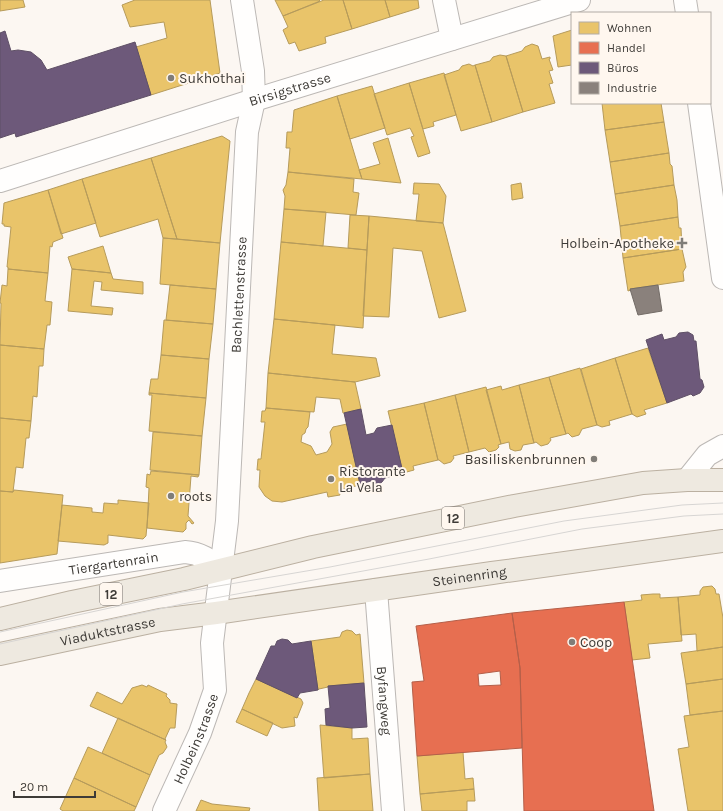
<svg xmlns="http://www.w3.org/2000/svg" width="723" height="811" font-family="Karla,sans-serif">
<rect width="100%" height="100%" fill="#fcf7f2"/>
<path fill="#e9c46a" stroke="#b69b5b" d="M0,0H23L25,7L0,11Z
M135,0H210L220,73L151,95L136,47L167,38L164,22L130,27L122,5Z
M275,0H319L320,1L283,16Z
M324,0H343L352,29L325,37L326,43L299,51L295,42L289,44L283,30L288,27L283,16Z
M343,0H385L390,17L352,29Z
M385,0H418L419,8L390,17Z
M572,30V65L558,67L553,36Z
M532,44L538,46L542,59L550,57V59H549L553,70L549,71L553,83L549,84L555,103L523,112L506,56L522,51L525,47Z
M500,55L506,56L523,112L492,122L475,65L490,61L493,57Z
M469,64L473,66L475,65L492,122L461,131L444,75L459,70L462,66Z
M444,73L456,115L433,122L434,126L423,129L409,83Z
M409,83L430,153L418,157L411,137L414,136L410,128L387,135L374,94Z
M372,86L385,128L350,139L337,96Z
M337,96L362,179L288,172L290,148H286L287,132H292L294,110Z
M602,103H661L664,122L605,130Z
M664,122L669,153L610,162L605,130Z
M222,136L230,141L220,243L177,239L151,158Z
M388,138L401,183L362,179L359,170L380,164L373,143Z
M669,153L670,164L672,166L674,185L615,194L610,162Z
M151,158L177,239L163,238L158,219L100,237L82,179Z
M288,172L354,179L353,192L359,193L356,215L284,209L285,196L283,190L286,185Z
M82,179L96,223L61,234L48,190Z
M414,183L439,184L446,196L443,223L416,221L419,194H413Z
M521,183L523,198L512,200L511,185Z
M674,185L677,200L678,217L620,226L615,194Z
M48,190L63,238L53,242L52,247L50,246L48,273L8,269V267H7L11,227L4,226V224H2L4,203Z
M284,209L326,212L323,246L281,242Z
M350,215L369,216L367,250L348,248Z
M369,216L443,223L466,311L439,318L422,251L393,248L389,317L363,316Z
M678,217L679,228H681L682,249L623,258L620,226Z
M163,238L220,243L216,289L160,284Z
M281,242L367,250L363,328L274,319Z
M103,246L111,273L72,269L68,257Z
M682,249L686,267L683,272L684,281L630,289L631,290L628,291L623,258Z
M8,269L48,273L45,301L52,302L50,325H47L44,349L0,345L1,303H0L2,285L7,286Z
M72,269L111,273L113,279L143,282V294L101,290L102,282L94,281L91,306L113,308L112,315L68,311Z
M170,285L216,289L213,324L166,320Z
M274,319L335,325L332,354L376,358L380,376L355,382L268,373Z
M164,320L213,324L209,359L161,355Z
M0,345L44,349L43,366H39L37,397L33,396L31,421L0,418Z
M648,348L667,403L644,410L646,414L637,417L632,414L615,358Z
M161,355L209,359L206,398L149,393L151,379H158Z
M615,358L632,414L609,421L610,425L602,427L597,425L581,369Z
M580,368L597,425L582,429L579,435L572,437L568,433L566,434L549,377Z
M268,373L355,382L361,409L343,413L340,399L316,397L314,412L266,408Z
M549,377L566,434L550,438L551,440L548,444L541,446L536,442L534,443L519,385Z
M519,385L534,443L523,445L521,450L515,451L510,449L509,442L501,444L486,390L501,386L502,390Z
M486,387L501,444L498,445L499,447L496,450L489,452L485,448L469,452L455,395Z
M149,393L206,398L202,436L149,431L152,395H149Z
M455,395L469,452L453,456L454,458L451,462L444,464L439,460H438L424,403Z
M424,403L438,460L413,466L414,470L403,473L388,411Z
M266,408L310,412L308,427L306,429L305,433L302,435L301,442L311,446L316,455L327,452L332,444L330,432L333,427L347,424L360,485L338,490L340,495L328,497L327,492L282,502L272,501L265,496L259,487L260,470H257L258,459H261L265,422H261L262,411H265Z
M0,418L31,421L29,438H26L23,468L16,467L13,492L0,491Z
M153,432L202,436L199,475L150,470Z
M151,471L199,475L198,477L191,476L188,516L194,523L192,524L189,520L186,523V529L183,532L147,528L149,488L146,487L147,474L150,475Z
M14,490L63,495L57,554L0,563V491L13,492Z
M118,500L149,503L146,536L143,539L108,535V543L104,545L58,541L62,505L92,508V512L103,513L104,503L118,504Z
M712,586L715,589L716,594H719L723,618V647L697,651L696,634L681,635L678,597L700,595V591L703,587Z
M653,594H660V598L678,597L682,641L648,644L650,658L632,660L624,602L642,600L641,595Z
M347,630L352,631L356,635L360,634L364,683L328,686V687L319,689L318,690L311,641L340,637L342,632Z
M723,647V679L686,684L681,653Z
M256,679L301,699L303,703L297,718L294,717L295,726L282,728L242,709L249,693Z
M723,679V711L690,715L686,684Z
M142,685L147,687L148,685L167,694L166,696L170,700V703L177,704L175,728H170L165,739L166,740L90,706L97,692L122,704L132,688Z
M242,709L273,723L267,736L236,722Z
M723,711V811H688L678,749L689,747L684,716Z
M118,718L166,740L165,742L167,747L163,753L159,755L150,775L102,753Z
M320,725L352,728V739L368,738L370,774L324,778Z
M88,747L150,775L136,807L74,778Z
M463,752L465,779L473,778L474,789L420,794L417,756Z
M370,774L373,811H319L317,778Z
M74,778L136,807L134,811H63L60,809Z
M474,789L475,801H467V811H422L420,794Z
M201,800L212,804L250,808L249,811H196Z"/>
<path fill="#e76f51" stroke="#b45f49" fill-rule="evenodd" d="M624,602L654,811H524L520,668L512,613Z
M512,613L520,668L522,748L417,756L412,682L424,681L416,626ZM500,671L501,685L479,686L478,674Z"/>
<path fill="#6d597a" stroke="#5f5066" d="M5,31L11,51L18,50L31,52L41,60L47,70L135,42L151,95L16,137L15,133L0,138V33Z
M688,332L693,335L694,341H696L700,379L702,380L704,387L700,393L693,396L691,394L667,403L646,340L662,334L664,340L676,337L679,333Z
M361,409L366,435L374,433L377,428L392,425L403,473L385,478L382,482L379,484L374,483L371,481L360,484L344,413Z
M282,639L288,640L292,644L311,641L318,690L300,693L297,698L256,679L271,646H275L277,641Z
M364,683L367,727L352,728L326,725L325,709L330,708L328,686Z"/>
<path fill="#8a817c" stroke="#736c67" d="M658,285L662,311L638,315L630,289Z"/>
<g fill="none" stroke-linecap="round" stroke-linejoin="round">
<g stroke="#bcb8b5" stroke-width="24">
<g id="street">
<path d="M444,0L452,39"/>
<path d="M685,0L687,13"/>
<path d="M699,103L723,278"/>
<path id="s1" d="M0,181L254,100L579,0"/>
<path id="s2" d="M0,581L185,552C200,553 210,560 222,569"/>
<path id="s3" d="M376,590L393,811"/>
<path id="s4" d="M164,811L200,733L215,690L212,643L227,521L247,132L254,100L253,71L242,0"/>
</g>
</g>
<g stroke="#bcb8b5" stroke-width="24">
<path id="secondary" d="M687,480L707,455L723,446"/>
</g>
<g stroke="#bbb0a1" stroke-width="24">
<g id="primary">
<path d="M0,619L72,602L184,579L313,547L514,506L643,483L687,480H723"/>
<path id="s5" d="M0,654L160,620L216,613L492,573L723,541"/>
</g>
</g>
<use href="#street" stroke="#fffefd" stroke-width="22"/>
<use href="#secondary" stroke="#fffefd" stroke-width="22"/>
<use href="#primary" stroke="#eee9e0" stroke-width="22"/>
<path stroke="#d7d5d3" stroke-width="1" d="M0,632L183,592L330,567L564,521L682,505L723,503
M0,644L182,604L429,559L582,529L684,516L723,514"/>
</g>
<g fill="#807d78" stroke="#fff7ef" stroke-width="1.5">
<circle cx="171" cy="78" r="4"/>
<path d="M680 237h4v4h4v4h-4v4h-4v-4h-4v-4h4z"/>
<circle cx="594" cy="459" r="4"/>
<circle cx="331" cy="479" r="4"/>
<circle cx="171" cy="496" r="4"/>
<circle cx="572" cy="642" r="4"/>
</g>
<g text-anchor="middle" stroke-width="4" stroke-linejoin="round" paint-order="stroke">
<g fill="#fff7ef" stroke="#78736e" stroke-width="1">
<rect x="442" y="507" width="22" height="22" rx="3"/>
<rect x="100" y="583" width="22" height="22" rx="3"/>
</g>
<g font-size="13" font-weight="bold" fill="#3e3b37">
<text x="453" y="523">12</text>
<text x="111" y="599">12</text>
</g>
<g font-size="14" fill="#3e3b37" stroke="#fff7ef" text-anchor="start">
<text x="179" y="83">Sukhothai</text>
<text x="674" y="248" text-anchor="end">Holbein-Apotheke</text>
<text x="586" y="464" text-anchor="end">Basiliskenbrunnen</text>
<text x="339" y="476">Ristorante<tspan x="339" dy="16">La Vela</tspan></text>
<text x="179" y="501">roots</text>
<text x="580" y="647">Coop</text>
</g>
<g font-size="14" fill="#3e3b37" stroke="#fff7ef">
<text dy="5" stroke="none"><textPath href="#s1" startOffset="304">Birsigstrasse</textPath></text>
<text dy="5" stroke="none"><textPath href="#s4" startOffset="528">Bachlettenstrasse</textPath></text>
<text dy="5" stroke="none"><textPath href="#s2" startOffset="115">Tiergartenrain</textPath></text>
<text dy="5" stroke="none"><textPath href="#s5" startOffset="476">Steinenring</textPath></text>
<text dy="5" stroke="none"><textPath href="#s5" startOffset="110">Viaduktstrasse</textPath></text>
<text dy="5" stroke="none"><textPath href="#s3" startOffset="111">Byfangweg</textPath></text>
<text dy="5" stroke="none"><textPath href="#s4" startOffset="79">Holbeinstrasse</textPath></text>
</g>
</g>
<rect x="571" y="12" width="140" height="92" fill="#fff7ef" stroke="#b2aca5"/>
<rect x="579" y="22" width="20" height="12" fill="#e9c46a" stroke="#b2aca5"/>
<text x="607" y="32" font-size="12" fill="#3e3b37">Wohnen</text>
<rect x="579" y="42" width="20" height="12" fill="#e76f51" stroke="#b2aca5"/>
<text x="607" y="52" font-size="12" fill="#3e3b37">Handel</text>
<rect x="579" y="62" width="20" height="12" fill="#6d597a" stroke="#b2aca5"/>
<text x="607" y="72" font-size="12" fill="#3e3b37">Büros</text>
<rect x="579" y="82" width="20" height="12" fill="#8a817c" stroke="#b2aca5"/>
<text x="607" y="92" font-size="12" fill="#3e3b37">Industrie</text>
<path d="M14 791v6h81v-6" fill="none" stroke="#3e3b37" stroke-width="2"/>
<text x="20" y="791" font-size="12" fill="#3e3b37" stroke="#fff7ef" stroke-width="3" paint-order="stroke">20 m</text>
</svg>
